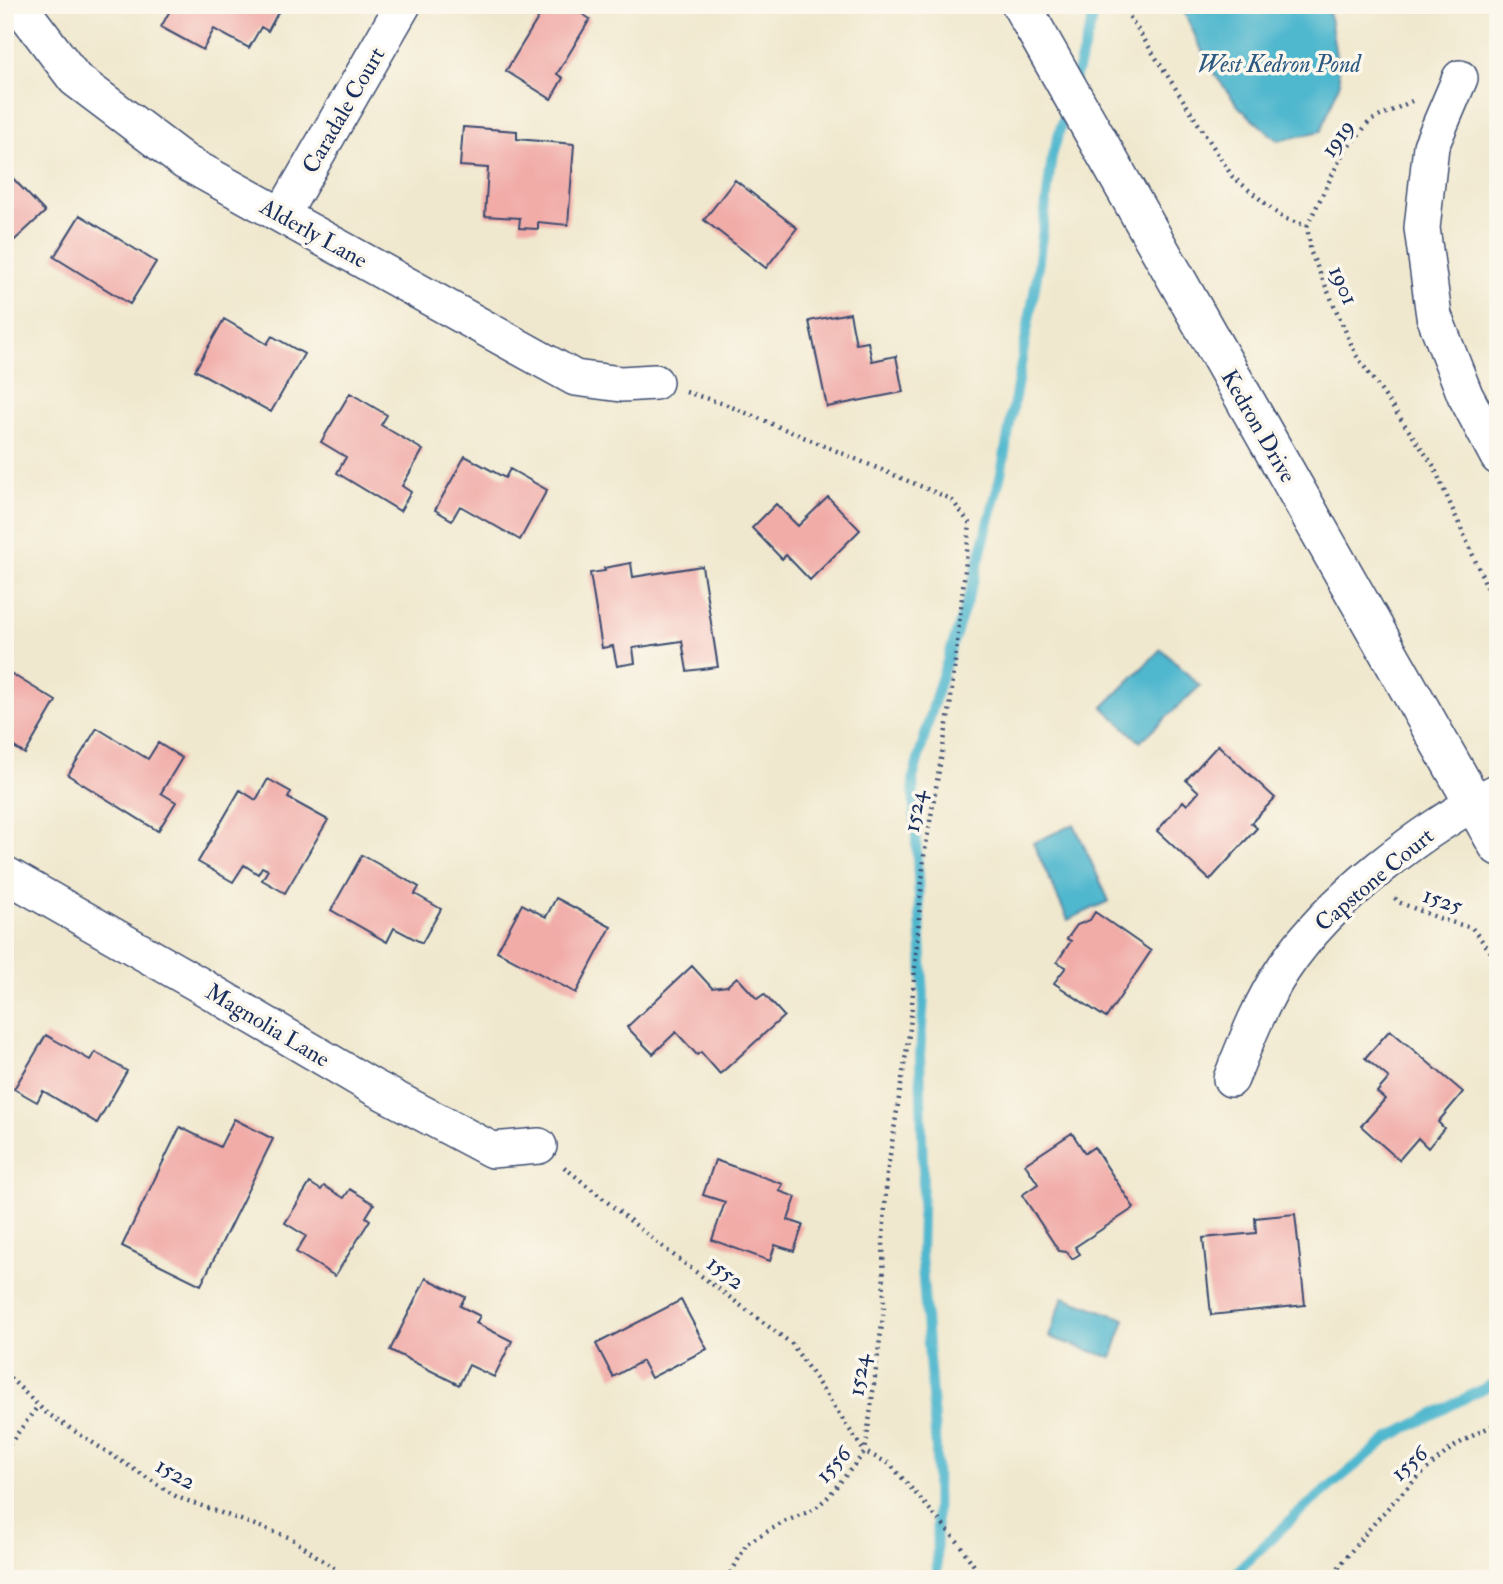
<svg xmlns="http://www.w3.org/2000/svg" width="1503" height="1584" font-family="'IM FELL Double Pica',serif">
<rect width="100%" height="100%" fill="#fbf7ec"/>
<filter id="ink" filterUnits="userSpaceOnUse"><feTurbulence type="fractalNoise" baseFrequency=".0143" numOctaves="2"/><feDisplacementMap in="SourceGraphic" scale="14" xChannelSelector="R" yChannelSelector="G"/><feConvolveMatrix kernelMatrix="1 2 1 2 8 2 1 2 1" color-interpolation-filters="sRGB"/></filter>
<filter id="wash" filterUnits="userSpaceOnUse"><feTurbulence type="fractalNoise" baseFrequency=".00686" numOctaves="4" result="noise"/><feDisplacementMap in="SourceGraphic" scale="28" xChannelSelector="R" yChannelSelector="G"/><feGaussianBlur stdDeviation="1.57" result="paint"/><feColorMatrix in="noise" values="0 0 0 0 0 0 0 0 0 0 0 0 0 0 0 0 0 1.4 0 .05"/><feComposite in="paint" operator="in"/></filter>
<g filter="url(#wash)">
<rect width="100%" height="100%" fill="#f0e8ce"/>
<path fill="#50b7ce" stroke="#367396" stroke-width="2" d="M1181,5H1328L1340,82L1321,131L1278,141L1239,107L1210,68Z
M1161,649L1200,686L1140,742L1103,707Z
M1074,824L1109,901L1068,920L1033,843Z
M1063,1297L1125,1319L1112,1358L1049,1337Z"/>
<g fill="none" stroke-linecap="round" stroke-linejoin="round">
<path stroke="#50b7ce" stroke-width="10" d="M1075,79L1097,5
M937,1579L936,1448L921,1254L923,1172L920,1055L924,998L913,778L939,685L973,583L1001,474L1037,276L1052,156L1067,106
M1229,1579L1297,1514L1390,1437L1498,1381"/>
</g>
<g id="blocks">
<path fill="#f1aca8" d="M173,5H282L268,31L261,27L249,48L214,29L203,50L161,27Z
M546,5H568L590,19L557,74L563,78L551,99L506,71Z
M463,127L517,131V139L574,144L568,225L538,222V229L519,228L520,218L485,216L488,168L460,166Z
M5,170L45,212L5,249Z
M735,180L797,228L766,268L704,220Z
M80,215L156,262L130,304L54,257Z
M850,313L856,344L868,342L872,361L896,356L903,392L827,407L809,321Z
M224,319L267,344L272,336L304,354L271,412L195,370Z
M350,393L387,415L381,425L423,450L402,486L411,492L400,511L337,473L346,457L321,442Z
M465,456L505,478L510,469L547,490L520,540L460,506L452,520L435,510Z
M828,497L860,530L810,580L786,555L782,559L752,528L776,504L798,526Z
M631,563L633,577L702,566L718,667L687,671L682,641L633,648L635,663L617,666L613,646L602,648L590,573L605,571L604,568Z
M5,673L8,675L10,673L56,701L25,754L5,741Z
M97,728L148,759L158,743L182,758L161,793L176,802L158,831L68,775Z
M1218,745L1275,798L1251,823L1257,828L1210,880L1157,831L1183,801L1187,805L1199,792L1186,780Z
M268,779L291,792L288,798L328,820L285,893L262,880L268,870L262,867L258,874L244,865L233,882L198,862L240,790L256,800Z
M362,855L419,887L415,894L441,909L422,943L394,928L387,942L331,910Z
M556,898L611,927L576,993L497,951L522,904L546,917Z
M1095,912L1151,951L1106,1018L1054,983L1066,967L1057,962L1071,941L1067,939L1077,925L1090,920Z
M692,966L712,988L727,986L737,977L757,999L764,994L784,1016L720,1074L701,1052L697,1055L676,1032L653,1054L627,1027Z
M1390,1030L1463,1092L1438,1122L1444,1128L1428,1148L1418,1138L1399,1160L1361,1126L1385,1099L1377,1092L1389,1078L1365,1058Z
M46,1035L90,1060L95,1052L127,1071L97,1123L43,1091L37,1102L14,1089Z
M234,1119L273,1139L201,1285L122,1246L180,1127L220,1147Z
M1072,1133L1085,1153L1094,1147L1134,1208L1075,1247L1080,1254L1072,1259L1067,1252L1059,1251L1022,1195L1038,1184L1025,1164Z
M715,1160L783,1184L779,1191L796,1197L788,1220L803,1225L794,1251L775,1245L770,1261L712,1240L725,1202L703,1195Z
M310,1183L321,1190L324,1186L344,1198L350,1189L374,1204L366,1217L370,1220L335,1276L296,1252L306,1236L285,1223Z
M1295,1214L1305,1305L1211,1315L1203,1238L1256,1233L1255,1218Z
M426,1278L465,1297L460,1306L480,1316L476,1323L512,1341L494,1377L469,1365L459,1385L390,1350Z
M681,1300L707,1349L651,1378L642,1361L613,1377L596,1344Z"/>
</g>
</g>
<g filter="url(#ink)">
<use href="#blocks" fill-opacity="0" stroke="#3b4b6f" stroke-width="2"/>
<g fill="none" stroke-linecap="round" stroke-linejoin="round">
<g stroke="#3b4b6f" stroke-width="38">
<path id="street" d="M19,5L75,79L185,162L575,378L621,384L655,382
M1460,78L1431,146L1422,228L1434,316L1465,395L1498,457
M282,215L403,5
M5,874L198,984L373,1087L492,1150L539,1146
M1231,1079C1246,1041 1261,1002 1284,968C1330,899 1424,827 1498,791"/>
</g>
<g stroke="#3b4b6f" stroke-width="41">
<path id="secondary" d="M1021,5L1498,846"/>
</g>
<path stroke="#3b4b6f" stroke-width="4.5" stroke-dasharray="2 5" stroke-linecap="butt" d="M1122,5L1232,176L1283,218L1307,226L1311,253L1356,355L1433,465L1498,612
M1307,226L1343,153L1370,121L1412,101
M686,392L727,405L951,499L970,524L950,707L924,856L910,1028L887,1174L883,1239L884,1309L865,1452
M1395,898L1398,902L1444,920L1472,928L1498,961
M564,1167L664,1248L792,1344L864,1451
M5,1373L45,1412L177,1497L291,1538L338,1571L343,1579
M5,1450L38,1406
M728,1579L747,1543L784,1522L813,1510L827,1498L865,1452L890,1464L958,1542L983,1579
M1330,1579C1364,1533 1402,1488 1447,1452C1462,1440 1481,1432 1498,1422"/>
<use href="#street" stroke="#fff" stroke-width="35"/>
<use href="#secondary" stroke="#fff" stroke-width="38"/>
</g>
</g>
<g text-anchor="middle" stroke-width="7" stroke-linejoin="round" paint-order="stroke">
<g font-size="23" fill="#1b2f5e" stroke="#fbf7ec">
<text transform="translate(343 110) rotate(-60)" y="8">Caradale Court</text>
<text transform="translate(1337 138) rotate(-55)" y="8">1919</text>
<text transform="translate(314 233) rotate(29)" y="8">Alderly Lane</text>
<text transform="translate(1344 285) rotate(66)" y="8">1901</text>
<text transform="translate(1259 426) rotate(60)" y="8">Kedron Drive</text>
<text transform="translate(914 811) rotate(-80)" y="8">1524</text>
<text transform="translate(1374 879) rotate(-40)" y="8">Capstone Court</text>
<text transform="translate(1443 900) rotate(19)" y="8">1525</text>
<text transform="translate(268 1025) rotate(31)" y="8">Magnolia Lane</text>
<text transform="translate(726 1272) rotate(37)" y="8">1552</text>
<text transform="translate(858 1375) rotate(-82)" y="8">1524</text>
<text transform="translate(1409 1463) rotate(-42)" y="8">1556</text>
<text transform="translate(833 1464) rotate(-48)" y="8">1556</text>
<text transform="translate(176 1473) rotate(29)" y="8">1522</text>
</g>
<g font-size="24" font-style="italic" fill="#2b5880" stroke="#fbf7ec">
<text x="1279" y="72">West Kedron Pond</text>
</g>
</g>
<rect width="1503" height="1584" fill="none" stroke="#fbf7ec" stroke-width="28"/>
</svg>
